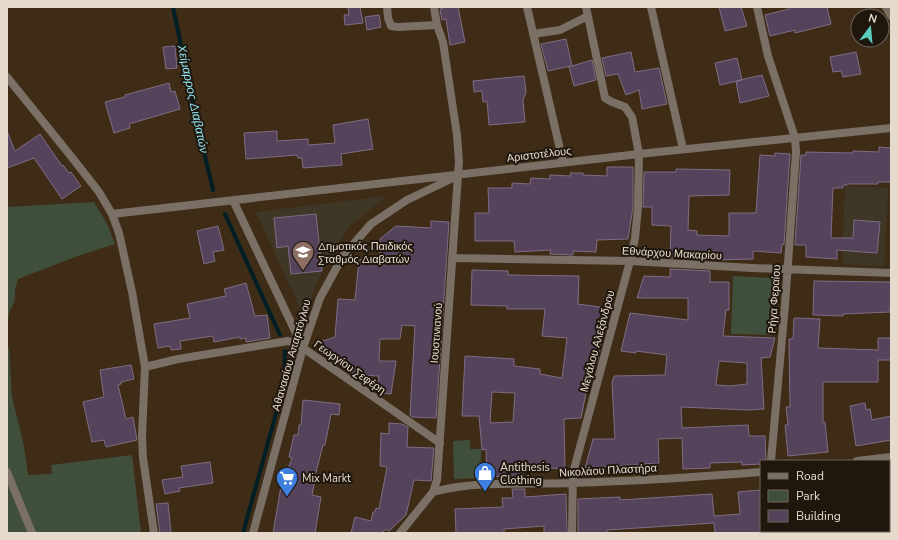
<svg xmlns="http://www.w3.org/2000/svg" width="898" height="540" font-family="'Nunito Sans',sans-serif">
<rect width="100%" height="100%" fill="#3e2c17"/>
<path fill="#3e3726" d="M845,186L888,188L884,266L842,264Z
M387,196L349,227L330,257L315,286L305,319L256,212Z"/>
<path fill="#404f3c" d="M94,202L107,224L115,244L75,257L18,279L15,289V300L9,313L7,333V207Z
M733,276L772,278L770,335L731,334Z
M7,348H9L12,397L24,446L28,475L52,474L51,465L132,455L141,533H7Z
M470,440V449H481V478L454,479L453,441Z"/>
<g fill="none" stroke-linecap="round" stroke-linejoin="round">
<path stroke="#001f24" stroke-width="4" d="M173,7L199,131L213,190
M225,214L280,335
M243,533L284,385L285,351"/>
</g>
<path fill="#54435a" stroke="#7f6d85" fill-rule="evenodd" d="M348,7H360L363,23L345,25L344,15H349Z
M446,7H458L465,42L450,45L446,19L442,20L440,9Z
M719,7H741L747,26L725,31Z
M788,7H827L831,24L795,33V30L770,36L765,15L789,9Z
M379,15L381,27L367,30L365,17Z
M566,39L572,66L592,60L596,80L574,86L569,67L571,66L548,71L541,44Z
M175,46L177,68L166,69L163,47Z
M631,52L635,72L659,68L667,104L642,109L639,90L626,95L618,74L606,76L602,58Z
M856,52L861,74L843,77L841,71L833,72L830,57Z
M737,58L742,80L720,85L715,63Z
M762,75L769,96L740,103L736,81Z
M524,76L526,92L523,100L525,122L489,125L487,101L483,102L482,91L474,92L473,81Z
M169,83L171,92L175,91L180,109L129,124L130,128L114,133L105,102L125,97V95Z
M368,119L373,149L341,154L342,165L303,168L302,158H298L297,155L246,159L244,133L277,131V141L308,139V145L335,143L333,125Z
M7,131L15,151L40,134L62,166L63,165L69,173L71,172L81,186L62,199L34,158L7,168Z
M879,147L891,148V182H878V184H847V185H843V188H833L831,238H853L854,220L880,222L877,253L837,250V259L806,257V245H795L801,155H806V152L853,153V151L879,152Z
M775,153L790,154L784,245L782,244L781,253L753,251V259L710,260L670,258L671,226L652,225V207H643L644,172H676V169L730,170L729,195L689,196L688,230L697,231V235L729,236V213H756L760,155L775,156Z
M607,167H633V207L628,239L597,240L596,252L573,251V255L550,254L551,250L515,252L514,241H475V213H489L488,188H512V183L530,184L531,178L550,179V175L571,176L570,173H583V175L607,176Z
M316,214L322,271L291,274L288,246L277,248L274,218Z
M431,221L449,222L436,418L412,417L410,415L415,326L402,325L400,339H380L379,361H396L391,394L376,392L379,376L356,375L321,353L323,341L335,337L338,299L355,300L359,259L380,262V239L396,226L431,228Z
M218,226L224,250L213,252L215,261L204,264L197,231Z
M670,269L710,271V282H729V310H726L723,336L775,338L770,357L761,358L764,409L749,410L681,407L682,428L748,425L749,436H765L766,461H761V464L742,465V462L710,463V468L683,469L682,438L658,439L659,463L585,468L593,439H615L612,383L614,376L665,375L667,355L636,351V353L621,351L630,313L688,320V298H637L644,276L670,277ZM719,361L747,363V384L730,386L716,385Z
M472,270L508,271V275L579,276L578,304L600,307V310H604L599,354L597,363H592L581,418L564,419L565,468L523,469L524,478H510V476L487,477L486,449L482,450L479,416H462L465,356L514,359V366L540,369V374L562,378L567,338L542,336L545,309H507V306L471,305ZM492,392L515,393L513,422L490,423Z
M814,281L890,282L891,285L890,312L843,314V316L813,315Z
M246,283L255,316L267,315L270,338L246,342V338L240,339V337L214,342L213,336L180,341L181,349L171,350L170,346L158,348L154,324L190,318L187,304L226,296L224,289Z
M794,318L820,319L818,348L878,350V338H891V360H878V382H823V423L825,422L828,452L788,456L785,425H788L786,407H790L789,339H793Z
M131,365L134,379L121,382V384L118,385L126,419L133,417L137,440L106,447L104,440L92,442L83,402L104,397L100,370Z
M303,400L340,404L339,415L331,414L325,445H323L314,480H315L312,495L321,497L315,533H273L283,475H286L292,458L289,457L294,435H298L299,425H301Z
M865,403L866,410L870,409L872,420L891,416V440L856,446L850,406Z
M389,423L402,424L408,427L407,447L434,448L431,481L414,480L406,515L389,531L386,529L382,533H351L355,517L371,521L373,512H375L376,508L379,509L387,467L380,466L381,433L389,434Z
M210,462L213,483L179,488L180,491L165,494L162,480L183,477L181,466Z
M512,489H525V497L566,494L567,533H544V526L504,529V533H456L455,509L503,507L502,498H513Z
M761,490V533H715L714,523L607,530V533H578V499L620,497V500L712,494L714,516L740,514L738,492Z
M168,503L171,533H160L156,504Z"/>
<g fill="none" stroke-linecap="round" stroke-linejoin="round">
<path stroke="#7a7066" stroke-width="8" d="M387,7L388,18L391,26L398,27L437,25
M527,7L563,162
M651,7L683,149
M757,7L768,56L795,138L796,152L785,305L771,461
M886,7L891,16
M533,34L560,30L588,16
M7,77L70,155L99,192L112,214L119,233L132,292L145,367L142,436L143,458L154,533
M233,200L303,348L440,443
M112,214L639,154L891,128
M452,258L630,261L752,268L891,273
M145,367L178,359L288,341L294,343L303,348
M857,461L891,457
M7,472L32,533
M433,492C478,480 525,485 572,483C635,481 698,477 761,472
M773,531V533
M253,533L303,348L320,298L343,256L371,224L407,200L453,178
M400,533L433,492L437,480L458,175L459,162L457,135L443,42L437,25L434,7
M572,533L573,473L630,261L635,238L638,207L639,154L632,117L625,107L612,102L605,98L586,7"/>
</g>
<defs>
<g id="school-pin" transform="scale(1.15)"><path d="M0 17L-7.5 6A9.5 9.5 0 1 1 7.5 6Z" fill="#8d6e63" stroke="#1f170d"/><path d="M0-5L7-2L0 1L-7-2ZM-4 1L0 2.5L4 1V4Q0 6-4 4Z" fill="#fff"/></g>
<g id="shop-pin" transform="scale(1.15)"><path d="M0 17L-7.5 6A9.5 9.5 0 1 1 7.5 6Z" fill="#3f7fe0" stroke="#1f170d"/><path d="M-5-2.5h2.3a2.7 3.5 0 0 1 5.4 0H5L5.5 6h-11ZM-1.5-2.5h3a1.5 2.3 0 0 0-3 0Z" fill="#fff"/></g>
<g id="supermarket-pin" transform="scale(1.15)"><path d="M0 17L-7.5 6A9.5 9.5 0 1 1 7.5 6Z" fill="#3f7fe0" stroke="#1f170d"/><path d="M-6-5.5h2.5l.6 2H6L4.5 2H-2.5L-4.4-4H-6ZM-1.5 3.2a1.3 1.3 0 1 0 .1 0ZM3 3.2a1.3 1.3 0 1 0 .1 0Z" fill="#fff"/></g>
</defs>
<g fill-rule="evenodd">
<use href="#school-pin" x="303" y="252"/>
<use href="#shop-pin" x="485" y="473"/>
<use href="#supermarket-pin" x="287" y="478"/>
</g>
<g text-anchor="middle" stroke-width="4" stroke-linejoin="round" paint-order="stroke">
<g font-size="11" fill="#e6dacd" stroke="#1f170d">
<text transform="translate(539 154) rotate(-7)" y="4">Αριστοτέλους</text>
<text transform="translate(672 253) rotate(3)" y="4">Εθνάρχου Μακαρίου</text>
<text transform="translate(774 299) rotate(-86)" y="4">Ρήγα Φεραίου</text>
<text transform="translate(436 333) rotate(-86)" y="4">Ιουστινιανού</text>
<text transform="translate(597 341) rotate(-75)" y="4">Μεγάλου Αλεξάνδρου</text>
<text transform="translate(291 355) rotate(-74)" y="4">Αθανασίου Απαρτόγλου</text>
<text transform="translate(350 367) rotate(35)" y="4">Γεωργίου Σεφέρη</text>
<text transform="translate(608 470) rotate(-3)" y="4">Νικολάου Πλαστήρα</text>
</g>
<g font-size="11" fill="#e6dacd" stroke="#1f170d" text-anchor="start">
<text x="318" y="250">Δημοτικός Παιδικός<tspan x="318" dy="13">Σταθμός Διαβατών</tspan></text>
<text x="500" y="471">Antithesis<tspan x="500" dy="13">Clothing</tspan></text>
<text x="302" y="482">Mix Markt</text>
</g>
<g font-size="12" font-style="italic" fill="#90e1ee" stroke="#1f170d">
<text transform="translate(193 99) rotate(78)" y="4">Χείμαρρος Διαβατών</text>
</g>
</g>
<rect width="898" height="540" fill="none" stroke="#e6dacd" stroke-width="16"/>
<rect x="760" y="460" width="130" height="72" fill="#1f170d" stroke="#6f655a"/>
<rect x="768" y="473" width="20" height="6" fill="#7a7066" stroke="#6f655a"/>
<text x="796" y="480" font-size="12" fill="#e6dacd">Road</text>
<rect x="768" y="490" width="20" height="12" fill="#404f3c" stroke="#6f655a"/>
<text x="796" y="500" font-size="12" fill="#e6dacd">Park</text>
<rect x="768" y="510" width="20" height="12" fill="#54435a" stroke="#6f655a"/>
<text x="796" y="520" font-size="12" fill="#e6dacd">Building</text>
<g transform="translate(870 28) rotate(16)"><circle r="19" fill="#1f170d" stroke="#6f655a"/>
<path d="M0-3L7 15L0 10L-7 15Z" fill="#5acebc"/>
<text y="-6" font-size="11" font-weight="bold" text-anchor="middle" fill="#e6dacd">N</text>
</g>
</svg>
